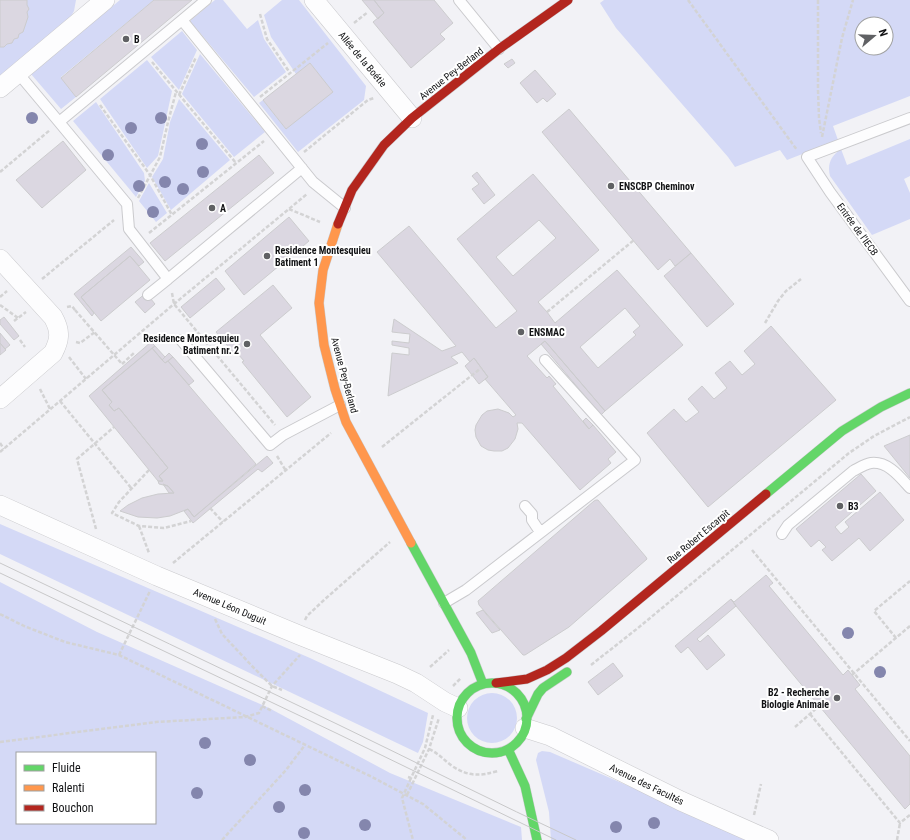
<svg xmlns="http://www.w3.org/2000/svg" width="910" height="840" font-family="'Roboto Condensed',sans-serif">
<rect width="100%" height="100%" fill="#f2f2f6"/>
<path fill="#d4d9f6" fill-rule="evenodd" d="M0,0H76L74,11L70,18L0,76Z
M120,0H154L61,77L76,97L61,109L31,74Z
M215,0H223L247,29L258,20L264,39L286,72L254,97L190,21Z
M282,0H299L366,86L364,100L298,152L259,103L263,100L286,129L318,73L310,63L296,74L271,37L264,15Z
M604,0H910V96L833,126L838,140L787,160L780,150L735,167L728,157L616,28L600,3ZM862,24H886V48H862Z
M182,31L197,50L179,90L151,57Z
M200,54L265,132L234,157L182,94Z
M147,60L172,91L158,156L147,168L100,99Z
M179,99L230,160L171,210L152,177L163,159L170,122Z
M96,102L144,173L145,181L136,197L73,121Z
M910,139V176L904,179L910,193V219L872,235L830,176C827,164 831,156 841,149L847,165Z
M149,183L167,213L156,222L139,201Z
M0,524L310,658L428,713L423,742L418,753L0,554Z
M0,582L97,632L269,708L390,773L521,827L522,840H0ZM17,753H155V823H17Z
M467 718a25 25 0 1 1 50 0a25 25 0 1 1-50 0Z
M542,751L550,752L754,840H551L549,812L536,760L538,753Z"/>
<path fill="#dbd7e1" stroke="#ccccce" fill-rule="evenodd" d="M0,0H27V5L29,9L27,12L28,17L23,32L19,34L18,38L14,39L12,43L7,44L4,47H0Z
M154,0H192L76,97L61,78Z
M362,0H374L384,13L378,19Z
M374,0H434L453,23L440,34L445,39L411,68L373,22L384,13Z
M512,59L515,63L508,68L504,64Z
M310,63L333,92L286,129L263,100Z
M535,70L556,94L547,102L543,98L537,103L520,83Z
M569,109L691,253L675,266L670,259L658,270L542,132Z
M63,141L86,170L42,208L16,180Z
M259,155L274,173L165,261L150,243Z
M477,172L495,195L484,204L472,189L479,184L472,176Z
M533,174L599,250L538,302L547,312L555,323L617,270L683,345L605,411L545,341L527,356L547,378L549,376L556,384L553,386L589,429L593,425L616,452L608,459L611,463L580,490L522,423H517L518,429L515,439L508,448L502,451H494L488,450L481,446L476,437L475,430L476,425L482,415L487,411L498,409L509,413L513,417L516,415L485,379L488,377L474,358L470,362L462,352L451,357L458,363L388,396L392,353L409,355V348L392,345V341L409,343L410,334L392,332L394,319L442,351L456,346L377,252L409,226L496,328L517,311L457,239ZM539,220L556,238L513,276L496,257ZM625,308L640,326L633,332L636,335L598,368L580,347Z
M289,217L309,241L244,295L225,271Z
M131,247L144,262L139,266L130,256L81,297L94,313L92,316L74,294Z
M691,253L734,304L707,327L664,276Z
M130,256L150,280L101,321L81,297Z
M216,278L225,289L190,318L181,307Z
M273,285L292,308L260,335L311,397L287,417L242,362L244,361L238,354L236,356L216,332Z
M146,293L155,304L145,313L135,302Z
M4,317L19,336L14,340L0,324V320Z
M771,326L836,400L708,507L647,433L674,409L686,422L699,412L688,399L702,386L714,399L727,388L715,373L730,361L742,375L755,364L744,351Z
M0,333L10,345L5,349L0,343Z
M545,341L605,411L601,415L541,344Z
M151,342L155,346L102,390L112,402L109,405L114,411L119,408L168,468L159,476L163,481H158L89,396Z
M0,343L6,350L0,355Z
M155,346L165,357L162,360L152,348Z
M152,348L165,363L168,361L256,464L194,517L188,509L170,516L157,518L138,517L120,511L128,505L142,498L158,494L174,493L168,486L159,484L158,481H163L159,476L168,468L119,408L114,411L109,405L112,402L102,390Z
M169,353L173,357L165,363L162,360Z
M173,357L194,381L189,385L168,361Z
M474,358L488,377L479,384L465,366Z
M586,418L593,425L589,429L583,421Z
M910,435V478L884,446Z
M267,456L273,463L262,472L258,469L193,523L184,511L188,509L194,517Z
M861,474L876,491L835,527L841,534L849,527L845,522L880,492L904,520L870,551L859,538L832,561L822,550L826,547L819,540L811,547L796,529Z
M163,484L168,486L174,493H169Z
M596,500H598L646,557L647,559L569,627L525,655H523L479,605L478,601L594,501Z
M766,575L773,583L769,586L843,675L848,670L860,685L855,689L910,756V804L905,809L736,606L731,599L734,602Z
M731,599L736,606L697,639L700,642L708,635L725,655L707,670L688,647L681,653L675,646Z
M483,610L486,614L500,630L492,633L476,613Z
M613,663L623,676L598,695L588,682Z"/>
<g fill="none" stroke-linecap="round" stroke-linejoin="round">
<g stroke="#cacacd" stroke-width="12">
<path id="lane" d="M459,0L499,49
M182,20L206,0
M18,73L59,122
M910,118L807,157L830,192L910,301
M302,168L168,279L129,229L127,204L59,122L182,20L313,182L345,208
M148,295L168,279
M181,340L270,445L283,435L340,405
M525,506L532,514V520L540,532
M782,534L788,525L853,471C859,468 865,464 871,463C888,461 900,477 910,488
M444,603L466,590L635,460L545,360"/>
</g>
<g stroke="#cacacd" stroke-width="20">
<path id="street" d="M314,0L412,118
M0,88L105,0
M0,259L53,317C61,331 60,340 53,353L0,399
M0,505L157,576L299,635L397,674L416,683L445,702L458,708
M525,728L550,736L681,801L769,840"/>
</g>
<g stroke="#cacacd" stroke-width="10">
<path id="fast" d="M766,494L842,431L881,407L910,393
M411,543L471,653L483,684
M457 718a35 35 0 1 1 70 0a35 35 0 1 1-70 0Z
M526,719L538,694L543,688L567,672
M508,749L525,786L537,840"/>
</g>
<g stroke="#cacacd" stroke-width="10">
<path id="slow" d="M338,224L323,270L319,303L324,345L335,389L346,422L411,543"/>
</g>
<g stroke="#cacacd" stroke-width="10">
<path id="jam" d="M338,224L352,190L384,145L412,118L499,49L568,0
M496,683L527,679L547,670L566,658L601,631L766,494"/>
</g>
<path stroke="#d3d3d4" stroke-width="2.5" stroke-dasharray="4 2" stroke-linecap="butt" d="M688,0L797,150
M818,0V90L819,118L821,133
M260,14L267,39L290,73
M354,23L368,12
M152,62L236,163
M179,95L196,57
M260,97L328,43
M100,105L150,175L172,215
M822,137L842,38L853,0
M304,152L368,100L374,98
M0,172L50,130
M138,198L160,157L168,122L176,92
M289,209L320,222
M149,233L264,141
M42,279L114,220
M172,293L174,304L275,425
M0,297L7,291
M0,305L18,318
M67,307L72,306L75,310
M547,312L634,240
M14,321L26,312
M765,323L778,301L786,291L801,279
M20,340L25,347
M76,342L80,343L95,332
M69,357L86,379
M122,364L134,353
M40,389L50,409
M60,401L132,489
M0,443L4,449
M382,447L481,368
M0,452L174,304L307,194
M277,456L286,471
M149,470L119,502L112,513L139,526L164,528L191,521
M210,508L223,522
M139,526L149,553
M96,529L77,459L114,427
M752,550L910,741
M173,563L331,433
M0,614L24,626L65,642L119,655L372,777L423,804L467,840
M215,619L222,634L252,666L272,686L282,690
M305,620L307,616L324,600L390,542
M896,638L874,611L910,581
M119,655L150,591
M591,665L638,628L849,453L874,436L910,417
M430,667L449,650
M852,675L910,626
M453,686L461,678
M262,706L272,711
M810,714L900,823L910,815
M795,727L819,706
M0,742L156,722L245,717L259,713L272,686L300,655
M429,749C438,753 444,760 452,766C469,777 480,776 498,771
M408,777L411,778L425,748L433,715
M411,778L402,798L413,840
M407,795L429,749L439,718
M754,815L761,784
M222,840L286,770L305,745
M897,840L900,823"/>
<use href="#lane" stroke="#fdfdfe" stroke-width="10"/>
<use href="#street" stroke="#fdfdfe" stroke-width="19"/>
<use href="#fast" stroke="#63d668" stroke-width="9"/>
<use href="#slow" stroke="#ff974d" stroke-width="9"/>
<use href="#jam" stroke="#b3261e" stroke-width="9"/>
<path stroke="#c8c8c9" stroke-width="1" d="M0,563C113,617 226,671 339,725C418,763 496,803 576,840
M0,573L336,733L556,840"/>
<path stroke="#d3d3d4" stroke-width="2.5" stroke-dasharray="4 2" stroke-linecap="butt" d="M75,310L122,364"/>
</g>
<g fill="#8486ad">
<circle cx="32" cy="118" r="6"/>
<circle cx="161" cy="118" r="6"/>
<circle cx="131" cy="128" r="6"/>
<circle cx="202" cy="144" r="6"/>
<circle cx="108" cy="155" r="6"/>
<circle cx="203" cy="172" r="6"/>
<circle cx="165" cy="182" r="6"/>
<circle cx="139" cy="186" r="6"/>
<circle cx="183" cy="189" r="6"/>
<circle cx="153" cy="212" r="6"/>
<circle cx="848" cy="633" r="6"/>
<circle cx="880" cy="672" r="6"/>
<circle cx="205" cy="743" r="6"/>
<circle cx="250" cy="760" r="6"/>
<circle cx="305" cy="790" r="6"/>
<circle cx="197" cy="793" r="6"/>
<circle cx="279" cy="807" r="6"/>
<circle cx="654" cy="823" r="6"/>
<circle cx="365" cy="825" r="6"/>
<circle cx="616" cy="827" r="6"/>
<circle cx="304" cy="833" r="6"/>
</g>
<g fill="#606164" stroke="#fff" stroke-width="1.5">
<circle cx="126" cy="39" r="4"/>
<circle cx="611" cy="186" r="4"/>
<circle cx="212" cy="208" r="4"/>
<circle cx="267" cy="256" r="4"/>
<circle cx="521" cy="332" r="4"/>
<circle cx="247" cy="344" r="4"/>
<circle cx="840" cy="506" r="4"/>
<circle cx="837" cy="698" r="4"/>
</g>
<g text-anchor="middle" stroke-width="4" stroke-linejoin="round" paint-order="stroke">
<g font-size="10" font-weight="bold" fill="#121315" stroke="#fff" text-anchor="start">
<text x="134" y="43">B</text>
<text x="619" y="190">ENSCBP Cheminov</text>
<text x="220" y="212">A</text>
<text x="275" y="254">Residence Montesquieu<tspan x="275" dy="12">Batiment 1</tspan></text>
<text x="529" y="336">ENSMAC</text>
<text x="239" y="342" text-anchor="end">Residence Montesquieu<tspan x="239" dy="12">Batiment nr. 2</tspan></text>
<text x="848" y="510">B3</text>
<text x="829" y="696" text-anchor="end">B2 - Recherche<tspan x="829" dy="12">Biologie Animale</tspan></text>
</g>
<g font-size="10" fill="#121315" stroke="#fff">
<text transform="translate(363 59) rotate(50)" y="4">Allée de la Boétie</text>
<text transform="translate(451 73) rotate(-38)" y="4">Avenue Pey-Berland</text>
<text transform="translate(858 229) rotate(54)" y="4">Entrée de l'IECB</text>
<text transform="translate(345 375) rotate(75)" y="4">Avenue Pey-Berland</text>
<text transform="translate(698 536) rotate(-40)" y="4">Rue Robert Escarpit</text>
<text transform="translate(230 606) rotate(23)" y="4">Avenue Léon Duguit</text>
<text transform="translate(647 784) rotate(26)" y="4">Avenue des Facultés</text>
</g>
</g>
<rect x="16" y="752" width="140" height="72" fill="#ffffff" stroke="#a0a1a1"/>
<rect x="24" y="765" width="20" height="6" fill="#63d668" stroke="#a0a1a1"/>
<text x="52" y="772" font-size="12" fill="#121315">Fluide</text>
<rect x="24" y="785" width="20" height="6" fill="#ff974d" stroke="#a0a1a1"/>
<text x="52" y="792" font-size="12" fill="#121315">Ralenti</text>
<rect x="24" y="805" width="20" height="6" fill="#b3261e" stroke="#a0a1a1"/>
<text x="52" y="812" font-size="12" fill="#121315">Bouchon</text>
<g transform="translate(874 36) rotate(71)"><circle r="19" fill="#ffffff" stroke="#a0a1a1"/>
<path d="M0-3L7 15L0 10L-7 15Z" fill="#606164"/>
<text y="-6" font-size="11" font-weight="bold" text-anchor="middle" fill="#121315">N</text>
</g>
</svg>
